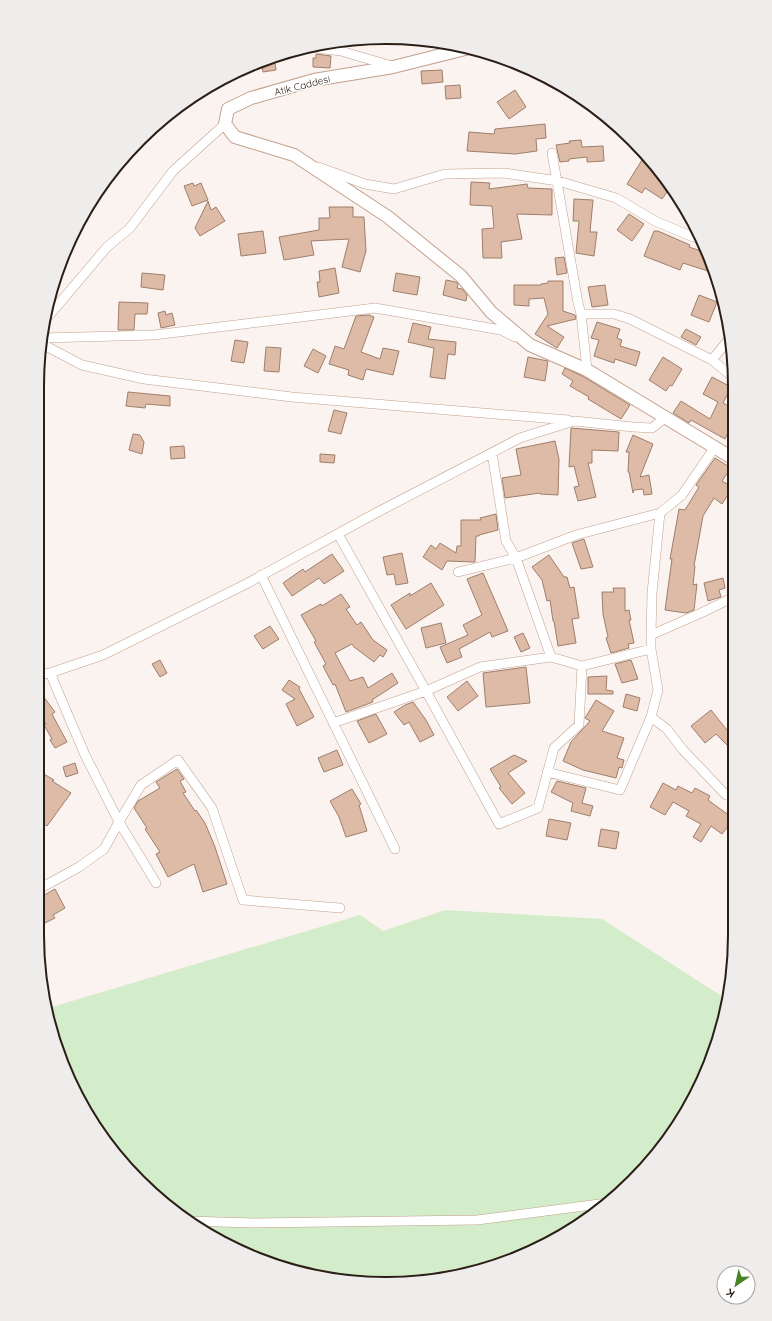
<svg xmlns="http://www.w3.org/2000/svg" width="772" height="1321" font-family="Quicksand,sans-serif">
<rect width="100%" height="100%" fill="#fbf3ef"/>
<path fill="#d3ecc9" d="M445,910L602,919L726,999L716,1047L676,1129L599,1212L519,1258L409,1283L295,1272L192,1225L109,1147L55,1047L49,1008L360,915L383,931Z"/>
<path fill="#debba6" stroke="#9f7e6b" d="M316,54L331,56L330,68L313,67V58H316Z
M274,57L276,70L263,72L261,61Z
M442,70L443,82L422,84L421,71Z
M460,85L461,98L446,99L445,86Z
M515,90L526,107L509,119L497,102Z
M545,124L546,138L536,139L537,151L515,154L467,151L469,132L494,134L495,129Z
M581,140L582,147L603,146L604,161L587,162V157L569,159V161L560,162L556,145L570,143L569,141Z
M642,160L655,168L670,188L662,199L645,188L642,193L627,184Z
M471,182L490,183L489,189L527,184L528,188L552,189V215L517,214L522,239L501,242L502,258H483L482,229L494,228L492,206L470,205Z
M193,183L194,186L201,183L208,200L192,206L184,186Z
M574,199L593,200L590,232H597L594,256L576,253L579,221H573Z
M208,201L211,210L216,207L225,221L200,236L195,228Z
M329,207H353V217H364L366,251L360,272L342,267L349,239L311,241L314,255L284,260L279,237L319,230V218H330Z
M629,214L644,224L632,241L617,230Z
M263,231L266,253L241,256L238,234Z
M654,231H658L690,245L689,247L707,253L717,274L683,263L680,270L644,256Z
M564,257L567,273L557,275L555,258Z
M335,268L339,293L319,297L317,282H320L319,271Z
M142,273L165,275L163,290L141,287Z
M396,273L420,277L417,295L393,291Z
M446,280L456,282L458,284L457,288L462,289L467,295L466,301L443,295Z
M548,281H563V311L575,315L576,319L547,326L564,337L557,348L535,334L548,314L544,298L529,299V306L514,305V285H541V284L548,283Z
M605,285L608,305L592,307L588,287Z
M699,295L717,302L709,322L691,315Z
M119,302L148,303L147,314H135L134,330H118Z
M165,311L166,315L172,313L175,325L161,328L158,313Z
M369,315L374,317L361,352L380,359L383,348L399,351L393,375L366,369L363,380L348,375L349,370L329,364L335,346L344,349L356,316Z
M597,322L620,329L617,338L622,340L620,346L640,352L636,366L615,359L614,363L594,356L599,340L591,338Z
M413,323L431,327L428,339L456,342L455,355L448,354L445,379L430,377L434,348L408,342Z
M686,329L701,337L696,345L681,337Z
M235,340L248,342L244,363L231,361Z
M266,347L281,348L279,372L264,371Z
M313,349L326,356L318,373L304,366Z
M528,357L548,361L545,381L524,377Z
M663,357L682,369L672,386L670,385L666,391L649,380Z
M565,368L584,377L630,405L621,419L588,399L589,397L570,386L573,381L562,374Z
M712,377L731,387L723,403L734,409V420L725,439L691,420L689,423L673,413L681,401L710,419L718,402L703,394Z
M128,392L170,396V406L146,404L145,408L126,406Z
M334,410L347,413L341,434L328,431Z
M571,428L619,432L618,451L592,450V463H588L596,497L578,501L574,487L579,486L574,466L569,467Z
M133,434L140,435L144,442L142,454L129,450Z
M633,435L653,444L640,477L649,475L652,494L644,495L643,489L634,490L633,493L629,472H628L629,452H626Z
M555,441L559,459L558,495L540,494V493L505,498L502,478L521,475L516,449Z
M184,446L185,458L171,459L170,447Z
M320,454L335,455L334,463L320,462Z
M715,458L731,468L722,481L733,487L722,504L714,498L703,516L694,566H695L693,585L697,584L694,610L686,613L665,610L672,559H670L679,509L685,510L699,487L696,485Z
M496,514L498,530L479,535V536H476L475,562L447,561L442,570L423,557L431,545L436,549L440,543L456,553L457,546H461V520H481L480,518Z
M584,539L593,567L581,569L572,543Z
M402,553L408,583L396,585L394,574L387,575L383,557Z
M332,554L344,571L324,584L319,578L292,596L283,583L303,569L305,572Z
M549,555L564,577H567L570,588L574,587L579,618L572,619L576,643L558,646L554,621H553L550,600L547,601L542,580L532,567Z
M483,573L508,631L492,637L490,632L459,649L462,657L447,663L440,647L468,635L463,625L482,615L467,579Z
M723,578L725,588L719,590L721,597L708,601L704,583Z
M431,583L444,605L406,629L391,605L410,593V596Z
M613,588H625V611L629,610L631,620H629L634,643L628,644L629,648L611,653L606,638L608,637L603,614L602,592H614Z
M341,594L350,607L346,609L357,625L361,622L373,640L387,650L383,657L380,655L374,662L354,647L352,644L335,653L350,681L363,677L368,688L392,673L398,683L372,700L373,702L346,712L335,684L333,685L323,666L326,664L314,642L316,641L301,615L321,604L322,606Z
M441,623L446,643L426,648L421,628Z
M270,626L279,639L263,649L254,636Z
M523,633L530,648L521,652L514,637Z
M160,660L167,673L160,677L152,664Z
M631,660L638,679L622,683L615,664Z
M526,667L530,703L486,707L483,673Z
M607,676L606,690L613,691V694H588V677Z
M289,680L300,687L299,689L314,717L297,726L286,704L295,699L282,690Z
M467,681L478,696L458,711L447,697Z
M37,688L55,712L52,714L67,742L55,748L50,740L52,739L44,725L46,724L37,711Z
M626,694L640,698L637,711L623,707Z
M596,700L614,711L602,731L624,738L617,758L624,760L622,768L619,767L616,778L583,770L563,761L571,742L590,721L585,718Z
M413,702L426,720L434,735L420,742L409,722L404,725L394,712L405,705Z
M711,710L734,739V752L716,734L705,743L691,726Z
M376,714L387,734L369,743L357,721Z
M337,750L343,765L324,772L318,758Z
M514,755L527,761L508,773L525,793L512,804L499,788L501,787L490,769Z
M75,763L78,773L66,777L63,767Z
M177,769L184,779L180,781L186,792L183,793L195,811L196,810L205,823L215,847L227,884L203,892L194,864L168,877L156,854L160,852L145,829L147,828L134,808L138,801L160,788L156,782Z
M37,770L54,780L52,781L71,793L47,826L37,819L44,809L37,804Z
M557,781L586,788L582,803L593,806L590,816L571,811L573,803L551,792Z
M663,783L676,790L678,786L692,793L695,788L710,796L708,800L734,819L722,834L711,826L701,842L693,837L701,824L686,816L689,811L673,802L665,815L650,807Z
M352,789L361,804L359,805L367,831L346,837L339,817L330,801Z
M549,819L571,823L567,840L546,836Z
M601,829L619,832L616,849L598,846Z
M55,889L65,908L53,915L55,918L45,923L44,921L37,925V899Z"/>
<g fill="none" stroke-linecap="round" stroke-linejoin="round">
<g stroke="#c2a08c" stroke-width="10">
<path id="street" d="M307,47L341,51L392,66
M552,153L578,303L581,314L587,370
M318,167L365,184L394,189L445,174L504,173L558,181L616,198L655,221L693,237L701,239
M581,314H614L630,319L712,360L734,378
M47,318L107,247L130,228L173,171L225,124
M43,338L154,335L375,308L501,330L515,337
M42,344L82,365L144,379L292,397L568,420
M712,360L729,339
M338,534L426,691L499,824L538,808L554,748L579,725L582,666L551,657L516,558L506,541L492,453
M458,572L516,558L576,535L660,513
M261,575L395,849
M651,635L701,613L734,597
M582,666L651,649
M37,675L50,673L103,655L246,584L374,514L520,438L574,421L633,427L652,428L666,417
M651,717L667,729L683,750L726,795L734,797
M333,723L426,691L480,667L551,657
M547,772L620,790L651,717L658,690L651,649V635L652,593L660,513L682,495L715,447
M156,883L119,822L141,785L178,760L212,808L243,900L340,908
M37,890L79,867L104,849L119,822L85,755L50,673
M188,1221L253,1223L477,1220L607,1203"/>
</g>
<g stroke="#c2a08c" stroke-width="14">
<path id="secondary" d="M469,48L393,67L314,80L251,98L228,109L225,124L235,137L294,155L388,217L461,276L491,312L530,345L587,370L734,459"/>
</g>
<use href="#street" stroke="#fff" stroke-width="9"/>
<use href="#secondary" stroke="#fff" stroke-width="12"/>
</g>
<g text-anchor="middle" stroke-width="3" stroke-linejoin="round" paint-order="stroke">
<g font-size="10" fill="#2b1e16" stroke="#fff">
<text transform="translate(302 85) rotate(-14)" y="4">Atik Caddesi</text>
</g>
</g>
<path d="M0 0H772V1321H0ZM386 44H386A342 342 0 0 1 728 386V935A342 342 0 0 1 386 1277H386A342 342 0 0 1 44 935V386A342 342 0 0 1 386 44Z" fill="#eeedec" fill-rule="evenodd"/>
<path fill="none" stroke="#2b1e16" stroke-width="2" d="M386 44H386A342 342 0 0 1 728 386V935A342 342 0 0 1 386 1277H386A342 342 0 0 1 44 935V386A342 342 0 0 1 386 44Z"/>
<g transform="translate(736 1285) rotate(214)"><circle r="19" fill="#ffffff" stroke="#aaa5a2"/>
<path d="M0-3L7 15L0 10L-7 15Z" fill="#478524"/>
<text y="-6" font-size="11" font-weight="bold" text-anchor="middle" fill="#2b1e16">K</text>
</g>
</svg>
